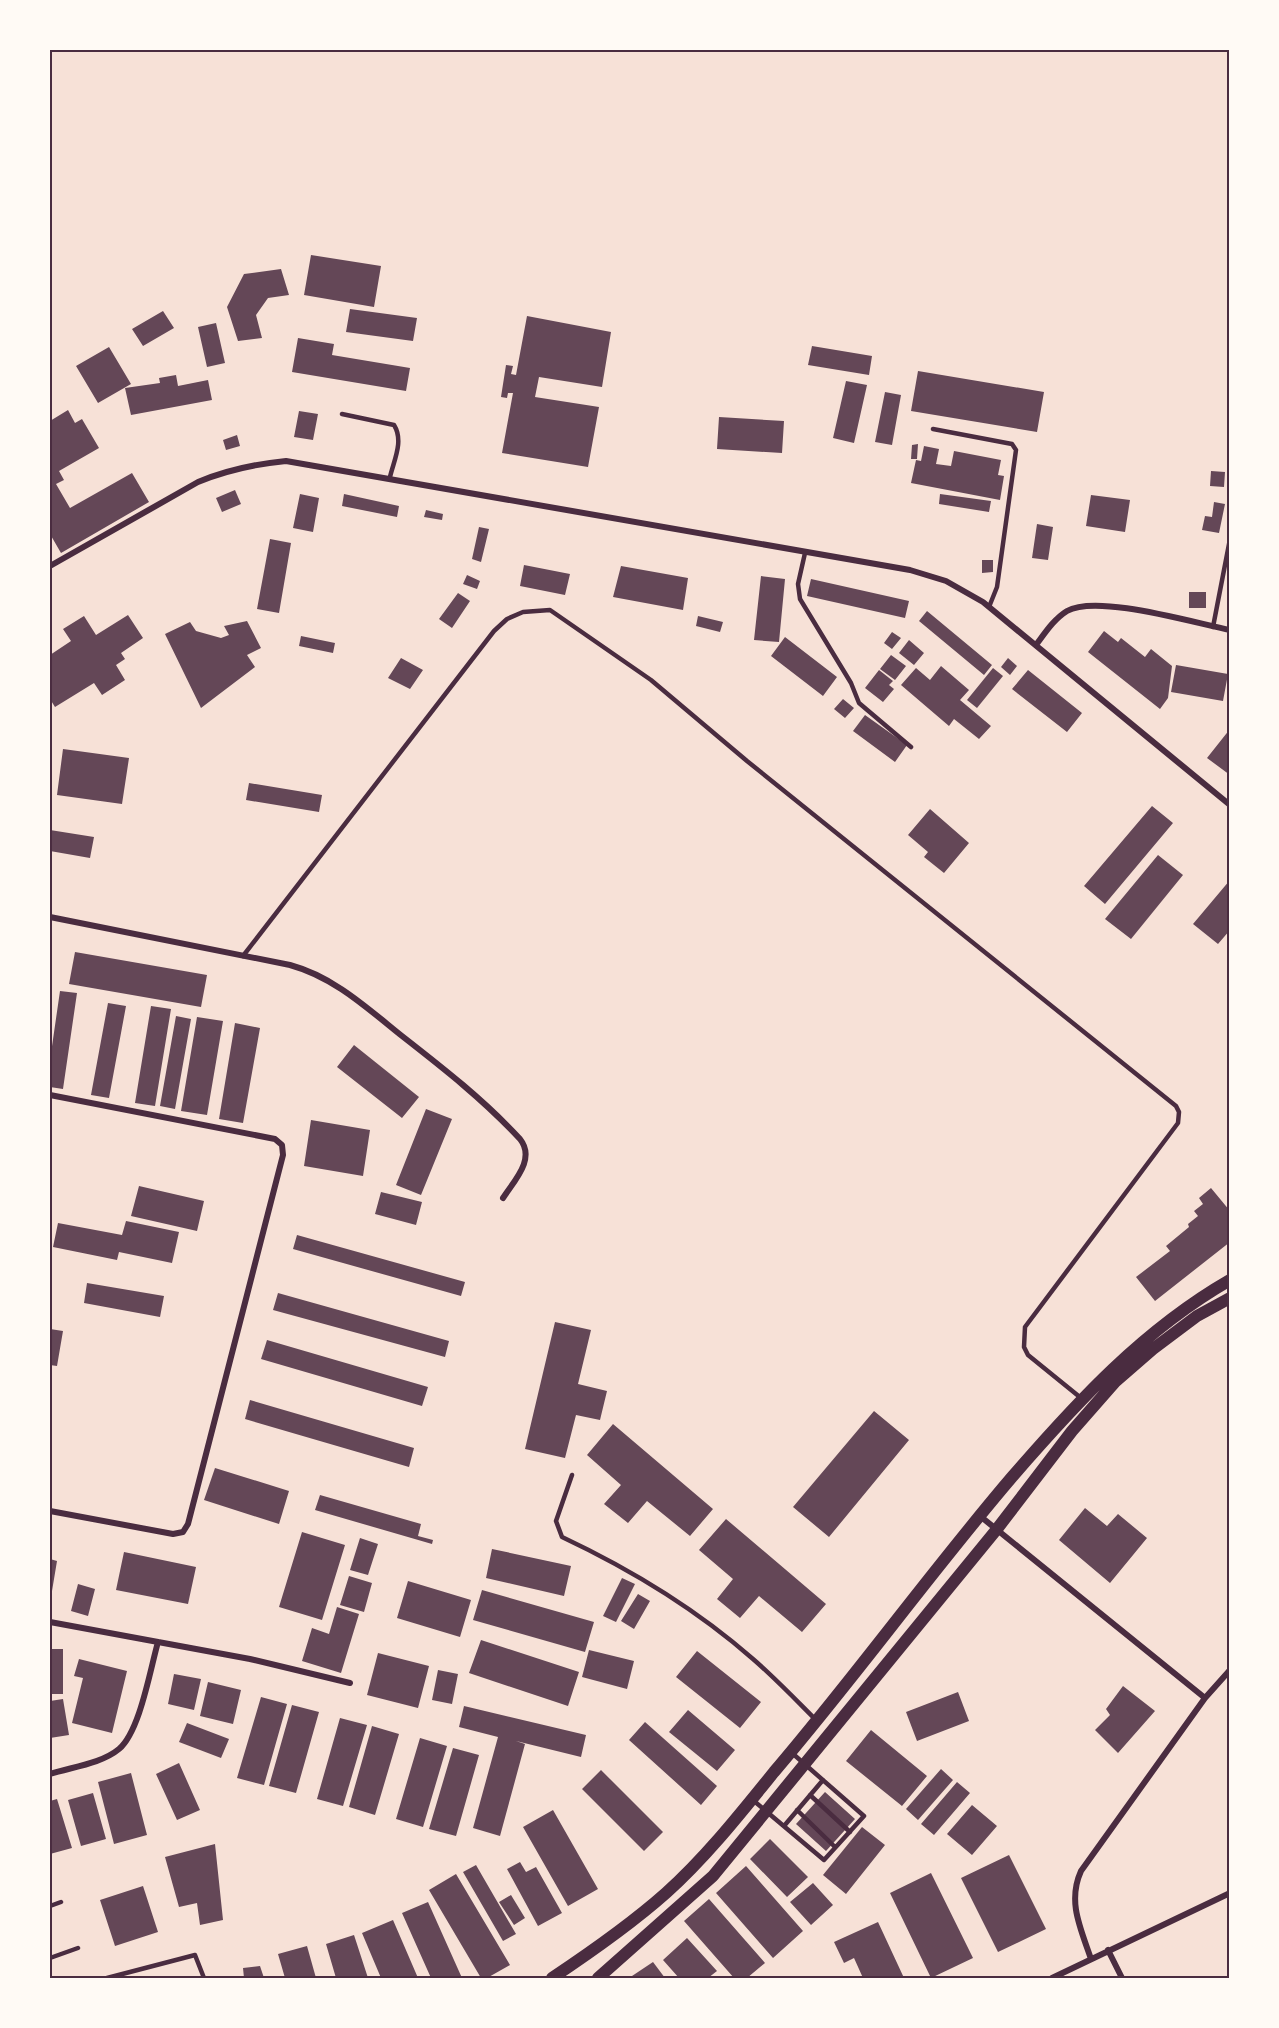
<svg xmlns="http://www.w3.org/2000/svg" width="1279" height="2028" font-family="'Archivo Narrow',sans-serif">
<rect width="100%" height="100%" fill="#f7e1d7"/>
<path fill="#644757" d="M311,255L381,266L374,307L304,295Z
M281,269L289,295L268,298L256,315L262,338L238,341L227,307L244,274Z
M350,309L417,318L413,341L346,332Z
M163,311L174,328L143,346L132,329Z
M527,316L611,332L602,387L539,377L535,397L599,407L588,467L502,453L513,393H508L507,398L501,397L506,365L513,366L511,374L516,375Z
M216,323L225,363L207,367L198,327Z
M298,338L334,344L332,355L410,368L406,391L292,372Z
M812,346L872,356L869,375L808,365Z
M109,347L131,384L98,403L76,366Z
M918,371L1044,392L1037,432L911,411Z
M176,375L178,386L208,380L212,400L131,415L125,388L160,383L159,378Z
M846,381L867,385L854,443L833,438Z
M885,392L901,395L892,445L875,442Z
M68,410L75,423L82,419L99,448L59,471L64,480L56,484L70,508L132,473L149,502L61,553L50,534V421Z
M299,411L318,414L313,440L294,437Z
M719,417L784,421L782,453L717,449Z
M237,435L240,446L226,450L223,440Z
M918,444L917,459H911L912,445Z
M924,446L939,449L936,464L951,466L954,451L1001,460L998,475L1004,476L1000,500L911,483L916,460L921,461Z
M1211,471L1225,472L1224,487L1210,486Z
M235,490L241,504L222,512L216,498Z
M300,494L319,498L313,532L293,528Z
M344,494L399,506L397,517L342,506Z
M940,494L991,501L989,512L939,504Z
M1091,495L1130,500L1125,532L1086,526Z
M1214,502L1225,504L1219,533L1202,530L1205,516L1212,517Z
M426,510L443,514L442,520L424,517Z
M1037,524L1053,527L1048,560L1032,558Z
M479,527L489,529L481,562L472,559Z
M270,539L291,543L279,613L257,609Z
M982,560H993V572L982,573Z
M524,565L570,574L565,595L520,586Z
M621,566L688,578L683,610L613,597Z
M467,575L480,581L477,589L463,584Z
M761,576L785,579L779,642L754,640Z
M811,579L909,601L905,618L807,596Z
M1189,592H1206V608H1189Z
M458,593L470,601L452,628L439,619Z
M927,611L992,665L984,675L919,621Z
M128,615L143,638L121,653L125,659L116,665L125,680L102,695L94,683L55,707L50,699V655L71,641L63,629L84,616L96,635Z
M698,616L723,622L720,632L696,626Z
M247,621L261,648L247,655L255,667L201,708L165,634L190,622L196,631L221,638L229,635L224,626Z
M1104,631L1118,642L1121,638L1145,657L1151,649L1172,666L1168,698L1160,709L1088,652Z
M892,632L901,638L892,649L884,643Z
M301,636L335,643L333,653L299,646Z
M785,637L837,677L823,696L771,656Z
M909,640L924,653L914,665L899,653Z
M891,655L906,666L895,680L880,669Z
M401,658L423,670L410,689L388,678Z
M1008,658L1017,666L1010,675L1001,667Z
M1176,665L1228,674L1223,701L1171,692Z
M941,666L969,690L960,700L991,726L979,739L954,719L949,726L901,685L916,668L930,680Z
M993,668L1003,676L977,708L967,700Z
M879,670L893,681L889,685L894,689L883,702L865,688Z
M1028,670L1082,713L1067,732L1012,689Z
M843,699L854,708L845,718L834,709Z
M865,715L907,745L895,762L853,731Z
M1230,729V775L1207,758Z
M63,749L129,758L122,804L57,795Z
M249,783L322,795L319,812L246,800Z
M1152,806L1173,823L1105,904L1084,886Z
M930,809L969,843L944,873L924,857L928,852L908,835Z
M50,830L94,837L90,858L50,851Z
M1158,855L1183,875L1131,939L1105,919Z
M1230,880V930L1218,944L1193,924Z
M75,952L207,975L201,1007L69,984Z
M60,991L77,993L63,1089L50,1087V1060Z
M108,1003L126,1006L109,1098L91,1095Z
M151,1006L171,1009L155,1106L135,1103Z
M176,1016L191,1019L175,1109L160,1106Z
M197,1017L223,1021L207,1115L181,1111Z
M235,1023L260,1028L243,1123L219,1119Z
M354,1045L419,1097L402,1118L337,1067Z
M426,1109L452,1119L421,1195L396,1185Z
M311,1120L370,1130L363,1176L304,1166Z
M139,1186L204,1201L197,1231L131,1216Z
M1211,1188L1230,1211V1242L1155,1301L1136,1277L1170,1251L1166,1246L1189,1227L1188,1224L1198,1216L1194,1211L1203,1204L1199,1198Z
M381,1192L422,1202L416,1225L375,1214Z
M126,1221L179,1232L172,1263L119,1252L117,1260L53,1247L58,1223L122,1235Z
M297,1235L465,1282L461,1296L293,1249Z
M87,1283L164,1296L160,1317L84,1303Z
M278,1293L449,1341L445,1357L273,1310Z
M555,1322L591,1330L578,1384L607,1391L600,1420L576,1415L565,1458L525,1449Z
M50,1329L63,1331L57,1366L50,1365Z
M267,1340L428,1387L422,1406L261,1359Z
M250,1400L414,1448L409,1467L245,1419Z
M874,1411L909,1440L829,1537L793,1507Z
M613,1424L713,1509L690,1536L647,1501L628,1523L604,1504L621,1485L587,1455Z
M215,1468L289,1491L279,1524L204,1500Z
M320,1495L421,1524L418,1536L433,1540L432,1544L315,1510Z
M1085,1508L1107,1526L1118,1514L1147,1538L1110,1583L1059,1540Z
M726,1519L826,1604L802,1632L759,1596L740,1618L717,1599L733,1579L699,1550Z
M302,1532L345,1545L322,1620L279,1607Z
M360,1538L378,1544L368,1575L350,1570Z
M492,1549L571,1566L564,1596L486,1578Z
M124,1552L196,1567L188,1604L116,1590Z
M50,1559L57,1561L51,1597H50Z
M349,1576L372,1583L364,1612L340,1605Z
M622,1578L635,1584L616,1622L603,1616Z
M408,1581L471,1600L460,1637L397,1618Z
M78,1584L95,1589L88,1616L71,1611Z
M482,1590L594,1622L585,1652L473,1620Z
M638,1594L650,1601L634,1629L621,1621Z
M337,1607L359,1614L341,1673L302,1661L312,1628L329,1634Z
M481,1640L579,1672L568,1706L469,1673Z
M50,1649H63V1694H50Z
M589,1650L634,1661L627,1689L582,1677Z
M697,1651L761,1702L740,1728L676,1677Z
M378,1653L429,1666L418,1708L367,1695Z
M79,1659L127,1671L112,1733L72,1723L83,1678L74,1676Z
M438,1670L458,1674L452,1704L432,1700Z
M174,1674L201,1679L194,1710L168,1704Z
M208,1682L241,1690L233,1724L200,1716Z
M1123,1686L1155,1711L1118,1753L1095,1730L1110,1715L1106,1709Z
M958,1692L969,1721L917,1741L906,1712Z
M261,1697L287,1704L264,1785L237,1778Z
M63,1699L69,1735L50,1738V1701Z
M292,1705L319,1712L296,1793L269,1786Z
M464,1706L586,1735L581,1757L516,1741L525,1744L500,1836L473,1828L498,1737L459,1727Z
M688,1710L735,1750L717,1771L669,1732Z
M340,1718L367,1725L343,1806L317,1799Z
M645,1722L717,1786L701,1805L629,1740Z
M187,1723L229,1739L221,1758L179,1742Z
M372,1726L399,1734L375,1815L349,1807Z
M871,1730L927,1776L902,1806L846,1761Z
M420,1738L447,1746L423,1827L396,1819Z
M453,1748L479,1755L456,1836L429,1829Z
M179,1763L200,1810L177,1820L156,1774Z
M941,1769L953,1780L918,1820L906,1809Z
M601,1770L663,1832L644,1851L582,1789Z
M131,1773L147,1835L114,1844L98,1782Z
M957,1782L970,1793L934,1835L921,1824Z
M825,1792L855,1819L826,1851L796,1824Z
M93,1793L106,1839L81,1846L68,1800Z
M57,1799L72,1848L50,1854V1801Z
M972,1805L997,1826L972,1855L947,1834Z
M553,1810L598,1889L568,1906L523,1827Z
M862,1827L885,1845L846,1894L823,1875Z
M770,1839L808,1877L787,1897L750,1859Z
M215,1844L223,1920L200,1925L197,1903L179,1907L165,1857Z
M1009,1855L1046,1929L998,1952L961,1878Z
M520,1862L526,1872L536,1867L562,1913L538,1926L507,1869Z
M476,1865L516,1934L503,1941L463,1872Z
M746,1866L803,1931L773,1958L716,1893Z
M931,1873L973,1958L931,1978L890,1893Z
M456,1874L510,1965L487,1978H481L429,1890Z
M813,1883L833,1905L811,1925L790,1902Z
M143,1886L158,1932L115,1946L100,1900Z
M511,1895L525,1918L514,1925L499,1902Z
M709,1899L765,1963L747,1978H734L684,1921Z
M428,1902L462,1978H431L402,1913Z
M393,1920L418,1978H381L362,1933Z
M878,1922L904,1978H863L854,1958L844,1963L834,1942Z
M354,1935L368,1978H336L326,1944Z
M687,1938L717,1971L708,1978H679L663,1960Z
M307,1946L316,1978H285L278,1954Z
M653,1962L665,1978H629Z
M260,1966L264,1978H244L243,1968Z"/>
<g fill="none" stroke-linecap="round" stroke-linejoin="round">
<path stroke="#4a2c40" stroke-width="4.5" d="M342,414L394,425C404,441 394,460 390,477
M933,429L1012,444L1016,450L997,587L989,607
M805,553L798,584L800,599L851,683L859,703L911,747
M1213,627L1230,539
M243,956L494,631L507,619L523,612L550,610L651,680L747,761L1176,1106L1179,1112L1178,1123L1025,1327L1024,1347L1028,1355L1081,1398
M572,1475L556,1521L562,1537C630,1569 696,1609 753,1659C775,1678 795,1699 816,1720
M810,1795L850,1832
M754,1801L824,1860L864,1816L792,1753
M797,1810L835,1847
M784,1826L823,1780
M50,1906L61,1902
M50,1958L78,1948
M107,1978L195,1955L204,1978"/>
<path stroke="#4a2c40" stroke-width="6" d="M50,566L198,482C227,470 255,464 286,461L910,570L946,581L983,602L1230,805
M1036,645C1045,633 1054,619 1067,611C1097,594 1194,623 1230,630
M50,917L290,965C334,977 367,1008 402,1036C443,1068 484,1100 520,1139C536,1159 514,1181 503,1198
M50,1095L275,1139L282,1145L283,1155L188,1524L183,1532L173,1534L50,1511
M980,1516L1205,1698
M50,1622L250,1659L350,1683
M50,1774C71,1767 101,1764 119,1749C140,1731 150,1670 158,1642
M1108,1950L1122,1978
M1091,1959C1081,1929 1067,1902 1081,1871L1205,1698L1230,1670
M1052,1978L1230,1893"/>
<path stroke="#4a2c40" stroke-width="12" d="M552,1978C591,1952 630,1925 666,1893C706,1857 740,1814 774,1772C856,1676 930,1573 1012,1477C1077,1402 1143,1330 1230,1280
M598,1978L713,1876L997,1529L1072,1431L1115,1382L1153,1349L1197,1316L1230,1298"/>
</g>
<rect width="1279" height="2028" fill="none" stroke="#fffaf5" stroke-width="102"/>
<rect x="51" y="51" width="1177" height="1926" fill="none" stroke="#4a2c40" stroke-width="2"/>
</svg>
